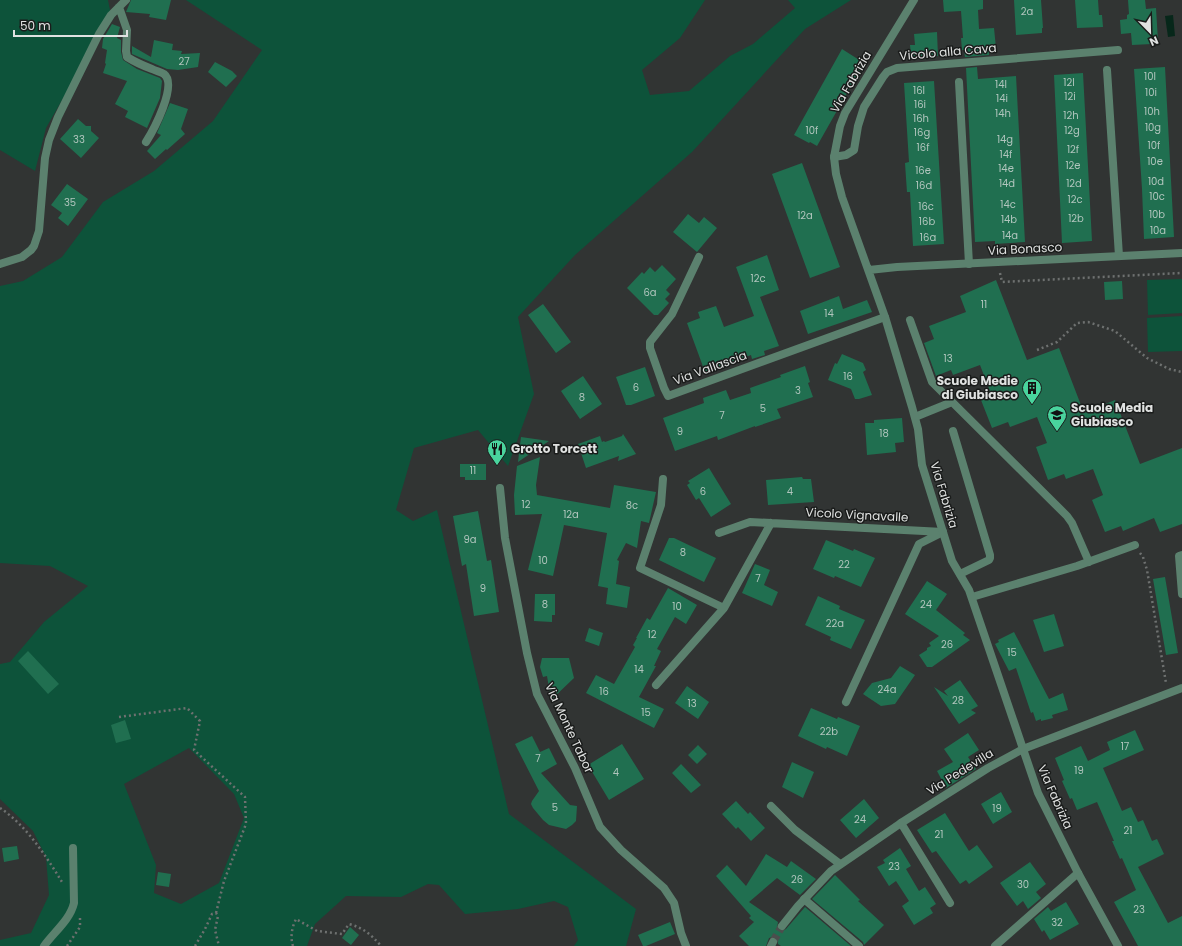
<svg xmlns="http://www.w3.org/2000/svg" width="1182" height="946" font-family="Poppins,sans-serif">
<rect width="100%" height="100%" fill="#313433"/>
<path fill="#0d533a" fill-rule="evenodd" d="M0,0H108L111,15L46,128L35,171L0,150Z
M186,0H705L680,38L642,70L650,95L689,91L730,56L753,44L795,8L788,0H851L805,29L692,152L575,255L518,317L534,394L508,466L478,430L414,448L396,510L413,521L437,510L509,814L636,909L626,946H574L578,940L568,907L554,901L518,909L465,914L439,885L428,884L401,897L346,896L315,924L307,946H0V940L31,933L49,895L46,857L33,831L0,799V664L10,662L44,622L88,586L50,566L0,563V286L23,281L62,257L103,202L154,171L213,121L262,50ZM189,748L234,794L244,818L219,883L181,904L154,893L156,865L124,784Z
M1182,279V313L1148,315L1147,280Z
M1182,316V351L1148,352L1147,318Z"/>
<path fill="#07271a" d="M1173,15L1175,36L1168,37L1165,16Z"/>
<path fill="#206f50" d="M131,0H171L166,20L149,17L150,14L126,12Z
M943,0H983V9L978,10L979,29L994,28L996,48H989V55L965,57L964,50H962L961,38H963L961,11L944,12Z
M1014,0H1041L1043,28H1042V33L1016,35Z
M1075,0H1098L1099,15H1102L1103,27L1077,28Z
M1128,0H1145L1146,9L1156,8L1158,41H1152V44L1132,45L1131,33L1121,34L1120,20L1127,19V15L1129,14Z
M112,24L120,27L117,38L121,40V52L123,60L137,69L160,78L162,81L160,98L147,128L125,117L128,111L115,104L127,81L103,73L106,64L105,63L107,50L102,48L103,39Z
M937,32L938,56L915,58V56H911L910,45H915L914,34Z
M154,40L173,44L172,50L182,51L181,54L200,53L198,67L178,70L167,69L132,54V46L151,57Z
M842,49L864,63L817,146L810,142L809,143L794,135Z
M215,62L232,71L237,76L226,87L208,72Z
M977,67L978,79L1016,76L1025,242L995,244V241L975,242L966,68Z
M1165,67L1174,237L1144,239L1142,189L1134,69Z
M1083,73L1092,241L1062,243L1054,75Z
M934,81L944,244L913,246L910,192H907L906,178L905,163L909,162L904,83Z
M170,103L188,109L181,129L185,134L167,150L166,149L155,159L147,151L161,135L157,133Z
M78,119L86,126H91V131L99,138L81,158L60,139Z
M802,163L840,267L810,278L772,174Z
M67,184L88,199L68,226L58,218L62,213L51,205Z
M688,214L699,223L704,217L717,228L697,252L673,232Z
M767,255L779,290L760,297L779,346L764,351L765,355L752,359L751,355L705,372L687,323L700,318L698,312L716,306L724,327L754,316L736,267Z
M662,265L676,279L666,290L670,294L665,299L669,303L658,315H654L627,288L642,272L644,274L650,267L655,272Z
M996,280L1027,360L1059,348L1084,413L1115,400L1140,464L1182,448V524L1160,532L1154,518L1123,531L1121,526L1105,532L1092,500L1103,495L1093,469L1066,479L1064,474L1048,480L1036,447L1047,443L1037,417L1010,427L1008,422L992,428L979,395L990,391L980,365L953,375L951,370L936,376L924,343L934,339L929,326L966,312L960,296Z
M1122,281L1123,299L1105,300L1104,282Z
M839,296L843,309L867,300L872,312L808,334L800,311Z
M543,304L571,342L556,353L528,315Z
M842,354L863,363L866,370L863,372L872,395L859,399H855L851,389L828,380L835,363L837,364Z
M805,366L810,382L808,383L813,397L777,409L781,418L755,427V426L718,440L717,436L675,451L663,418L704,403L703,398L726,390L730,400L751,393L750,388L781,377L780,375Z
M645,367L655,396L631,405H626L616,377Z
M583,376L602,404L580,419L561,391Z
M902,418L904,442L895,443L896,452L867,455L865,423H874V420Z
M623,434L636,454L618,461L619,456L586,468L578,444L600,436L602,442L604,441L605,442L622,436Z
M521,437L549,441L518,462Z
M540,457L536,485L537,495L610,508L614,485L656,492L649,523L641,521L637,548L626,543L617,560L619,561L616,584L630,587L627,608L606,604L608,588L598,586L607,533L564,525L553,576L528,570L542,514L515,515L514,495L517,466Z
M460,464H486V480H465V477H460Z
M709,468L731,504L711,517L699,498L696,500L687,485L690,483L688,481Z
M802,477L803,479H811L814,502L768,505L766,480Z
M478,511L487,561L491,560L499,612L474,616L466,564L462,566L453,516Z
M669,538H674L716,558L704,582L659,560Z
M826,540L853,551L854,549L875,558L861,587L835,576L834,578L813,569Z
M755,564L770,570L764,585L778,592L772,606L742,593Z
M1165,577L1178,653L1166,655L1153,579Z
M927,581L947,594L936,610L965,633L963,635L970,640L932,667H927L919,655L927,650V648L931,646L929,643L939,636L905,614Z
M668,588L697,605L686,624L675,617L657,649L661,651L654,666H656L639,697L664,709L654,728L586,693L596,675L614,684L635,647L633,645L637,638H636L647,618L650,620Z
M535,594H555V615H552V622L534,621Z
M818,596L840,606L839,609L865,620L851,649L830,640L831,637L805,625Z
M1054,614L1064,646L1044,652L1033,620Z
M589,628L603,633L599,646L585,641Z
M1014,632L1049,699L1063,693L1068,710L1052,715L1053,718L1041,721V719L1036,721L1033,712L1031,713L1016,668L1009,671L995,644L999,642L998,640Z
M28,651L59,684L48,694L18,661Z
M542,658H569L574,678L551,700L547,676L543,677L540,667Z
M900,666L915,675L895,704L881,706L863,694L872,683L891,678Z
M960,680L978,706L971,710L976,713L959,724L934,687L948,696L944,691Z
M687,686L709,702L698,719L675,703Z
M811,708L837,719L838,717L860,726L847,756L827,747L826,749L798,736Z
M125,720L131,739L116,743L111,725Z
M1135,730L1144,750L1103,768L1122,811L1131,807L1138,822L1143,820L1152,841L1157,839L1164,854L1138,867L1168,923L1182,916V946H1138L1114,902L1136,890L1122,858L1120,859L1112,841H1114L1097,802L1077,810L1072,798L1070,799L1062,781L1064,780L1055,758L1081,746L1088,761L1110,750L1107,742Z
M968,733L979,750L968,757L976,769L946,788L937,771L953,762L944,749Z
M532,736L540,752L549,748L557,764L541,773L570,805L577,806L576,821L572,825L566,829L549,825L543,820L533,808L531,804L532,801L539,791L515,744Z
M622,744L644,779L609,800L588,765Z
M698,745L707,754L697,764L688,755Z
M792,762L814,772L803,798L782,787Z
M681,764L701,785L691,793L672,773Z
M1001,792L1012,812L993,824L981,804Z
M864,799L879,818L856,838L840,820Z
M736,801L748,814L750,812L765,828L751,841L738,827L736,829L722,814Z
M945,813L969,851L977,845L993,867L969,884L966,880L960,884L936,851L932,853L917,830Z
M17,846L19,859L4,862L2,848Z
M900,848L911,866L906,869L919,891L925,887L936,904L930,908L933,913L914,925L902,906L909,901L896,881L889,886L877,867L885,863L883,860Z
M766,854L787,867L791,861L816,879L800,895L777,878L749,902L778,922L777,928L782,931L786,929L805,907L851,946H781L778,944L777,939L773,937L769,938L766,946H749L739,936L754,922L749,918L751,916L716,876L727,865L746,886Z
M1030,862L1046,884L1036,892L1041,898L1028,909L1023,901L1017,906L1000,883Z
M158,872L171,874L169,887L156,885Z
M835,875L860,900L858,901L884,925L864,945L863,942L812,899Z
M1066,902L1079,924L1050,940L1044,930L1042,932L1034,919L1048,907L1051,911Z
M670,922L675,934L646,946H643L638,935Z
M350,927L359,935L351,945L342,938Z"/>
<g fill="none" stroke-linecap="round" stroke-linejoin="round">
<path stroke="#4b4e4d" stroke-width="8" stroke-dasharray="8 4" stroke-linecap="butt" d="M773,942L782,926"/>
<path stroke="#6e7170" stroke-width="2.5" stroke-dasharray="2 3" stroke-linecap="butt" d="M1000,273L1002,282L1182,273
M1037,350L1057,342L1077,323L1088,322L1115,331L1147,358L1169,369L1182,372
M1140,553L1143,557L1147,570L1166,683
M119,717L187,708L200,721L194,750L245,797L246,824L224,881L216,913
M0,808C26,825 46,856 62,882
M67,946L80,927V918
M195,946L205,929L212,914L216,913L218,916L215,930L219,946
M293,946C290,937 292,927 296,919L317,931L342,934L349,924C363,928 371,934 381,946"/>
<path stroke="#5b816e" stroke-width="8" d="M1107,70L1119,256
M959,82L969,264
M834,157L846,155L854,150L858,126L864,107L883,77L887,72L897,68L1118,50
M699,257L672,314L650,342V348L664,388L668,396L885,317
M910,320L932,382L1067,516L1072,523L1089,562
M915,417L952,402
M953,431L990,555V558L989,560L960,574
M663,479L661,505L640,568L724,608
M719,533L750,522L943,532
M1182,555L1179,556L1182,594
M972,597L1077,566L1135,545
M656,685L724,608L771,523
M846,702L919,544L943,532
M771,806L795,830L840,864
M901,823L950,903
M804,899L859,946
M44,946C54,932 70,920 74,903L73,848
M995,946L1078,873"/>
<path stroke="#5b816e" stroke-width="8" d="M914,0L845,113L840,126L834,157L836,174L842,197L885,317L912,407L918,429L922,465L952,561L969,590L1038,793L1078,873L1118,946
M119,7L127,30L126,51L127,57C135,62 144,66 152,69C156,71 161,72 164,74C178,85 153,131 146,142
M0,264L22,257L31,250L34,246L39,231L45,158L49,140L58,117L99,34L111,15L126,0
M869,270L897,267L1182,253
M500,488L505,538L527,653L537,694L575,768L600,827L621,850L664,888L674,903L681,933L686,946
M782,926L798,906L831,871L901,823L988,768L1023,749L1182,688
M771,946L773,942"/>
</g>
<defs>
<g id="building-pin" transform="scale(1)"><path d="M0 17L-7.5 6A9.5 9.5 0 1 1 7.5 6Z" fill="#49d49d" stroke="#1a1c1b"/><path d="M-4-6H4V6H1V3H-1V6H-4ZM-2.5-4.3h1.7v1.8h-1.7ZM.8-4.3h1.7v1.8H.8ZM-2.5-1h1.7V.8h-1.7ZM.8-1h1.7V.8H.8Z" fill="#111"/></g>
<g id="school-pin" transform="scale(1)"><path d="M0 17L-7.5 6A9.5 9.5 0 1 1 7.5 6Z" fill="#49d49d" stroke="#1a1c1b"/><path d="M0-5L7-2L0 1L-7-2ZM-4 1L0 2.5L4 1V4Q0 6-4 4Z" fill="#111"/></g>
<g id="restaurant-pin" transform="scale(1)"><path d="M0 17L-7.5 6A9.5 9.5 0 1 1 7.5 6Z" fill="#49d49d" stroke="#1a1c1b"/><path d="M-5-6h1v4h1v-4h1v4h1v-4h1v5L-1.5 .5V6h-2V.5L-5-1ZM5-6V6H3V1.5H1.5Q1.5-4 5-6Z" fill="#111"/></g>
</defs>
<g fill-rule="evenodd">
<use href="#building-pin" x="1032" y="388"/>
<use href="#school-pin" x="1057" y="415"/>
<use href="#restaurant-pin" x="497" y="449"/>
</g>
<g text-anchor="middle" stroke-width="3" stroke-linejoin="round" paint-order="stroke">
<g font-size="10" fill="#b0c5bd">
<text x="1027" y="15">2a</text>
<text x="184" y="65">27</text>
<text x="1150" y="80">10l</text>
<text x="1069" y="86">12l</text>
<text x="1001" y="88">14l</text>
<text x="919" y="94">16l</text>
<text x="1151" y="96">10i</text>
<text x="1070" y="100">12i</text>
<text x="1002" y="102">14i</text>
<text x="920" y="108">16i</text>
<text x="1152" y="115">10h</text>
<text x="1003" y="117">14h</text>
<text x="1071" y="119">12h</text>
<text x="921" y="122">16h</text>
<text x="1153" y="131">10g</text>
<text x="812" y="134">10f</text>
<text x="1072" y="134">12g</text>
<text x="922" y="136">16g</text>
<text x="79" y="143">33</text>
<text x="1005" y="143">14g</text>
<text x="1154" y="149">10f</text>
<text x="923" y="151">16f</text>
<text x="1073" y="153">12f</text>
<text x="1006" y="158">14f</text>
<text x="1155" y="165">10e</text>
<text x="1073" y="169">12e</text>
<text x="1006" y="172">14e</text>
<text x="923" y="174">16e</text>
<text x="1156" y="185">10d</text>
<text x="1007" y="187">14d</text>
<text x="1074" y="187">12d</text>
<text x="924" y="189">16d</text>
<text x="1157" y="200">10c</text>
<text x="1075" y="203">12c</text>
<text x="70" y="206">35</text>
<text x="1008" y="208">14c</text>
<text x="926" y="210">16c</text>
<text x="1157" y="218">10b</text>
<text x="805" y="219">12a</text>
<text x="1076" y="222">12b</text>
<text x="1009" y="223">14b</text>
<text x="927" y="225">16b</text>
<text x="1158" y="234">10a</text>
<text x="1010" y="239">14a</text>
<text x="928" y="241">16a</text>
<text x="758" y="282">12c</text>
<text x="650" y="296">6a</text>
<text x="984" y="308">11</text>
<text x="829" y="317">14</text>
<text x="948" y="362">13</text>
<text x="848" y="380">16</text>
<text x="636" y="391">6</text>
<text x="798" y="394">3</text>
<text x="582" y="401">8</text>
<text x="763" y="412">5</text>
<text x="722" y="419">7</text>
<text x="680" y="435">9</text>
<text x="884" y="437">18</text>
<text x="473" y="474">11</text>
<text x="703" y="495">6</text>
<text x="790" y="495">4</text>
<text x="526" y="508">12</text>
<text x="632" y="509">8c</text>
<text x="571" y="518">12a</text>
<text x="470" y="543">9a</text>
<text x="683" y="556">8</text>
<text x="543" y="564">10</text>
<text x="844" y="568">22</text>
<text x="758" y="582">7</text>
<text x="483" y="592">9</text>
<text x="545" y="608">8</text>
<text x="926" y="608">24</text>
<text x="677" y="610">10</text>
<text x="835" y="627">22a</text>
<text x="652" y="638">12</text>
<text x="947" y="648">26</text>
<text x="1012" y="656">15</text>
<text x="639" y="673">14</text>
<text x="887" y="693">24a</text>
<text x="604" y="695">16</text>
<text x="958" y="704">28</text>
<text x="692" y="707">13</text>
<text x="646" y="716">15</text>
<text x="829" y="735">22b</text>
<text x="1125" y="750">17</text>
<text x="538" y="762">7</text>
<text x="1079" y="774">19</text>
<text x="616" y="776">4</text>
<text x="555" y="811">5</text>
<text x="997" y="812">19</text>
<text x="860" y="823">24</text>
<text x="1128" y="834">21</text>
<text x="939" y="838">21</text>
<text x="894" y="870">23</text>
<text x="797" y="883">26</text>
<text x="1023" y="888">30</text>
<text x="1139" y="913">23</text>
<text x="1057" y="926">32</text>
</g>
<g font-size="12" fill="#e0e2e1" stroke="#1a1c1b">
<text transform="translate(948 52) rotate(-5)" y="4">Vicolo alla Cava</text>
<text transform="translate(851 82) rotate(-60)" y="4">Via Fabrizia</text>
<text transform="translate(1025 249) rotate(-3)" y="4">Via Bonasco</text>
<text transform="translate(710 368) rotate(-20)" y="4">Via Vallascia</text>
<text transform="translate(944 495) rotate(73)" y="4">Via Fabrizia</text>
<text transform="translate(857 515) rotate(3)" y="4">Vicolo Vignavalle</text>
<text transform="translate(569 728) rotate(65)" y="4">Via Monte Tabor</text>
<text transform="translate(960 772) rotate(-32)" y="4">Via Pedevilla</text>
<text transform="translate(1055 797) rotate(66)" y="4">Via Fabrizia</text>
</g>
<g font-size="12" font-weight="bold" fill="#e0e2e1" stroke="#1a1c1b" text-anchor="start">
<text x="1018" y="385" text-anchor="end">Scuole Medie<tspan x="1018" dy="14">di Giubiasco</tspan></text>
<text x="1071" y="412">Scuole Media<tspan x="1071" dy="14">Giubiasco</tspan></text>
<text x="511" y="453">Grotto Torcett</text>
</g>
</g>
<g transform="translate(1150 32) rotate(157)" stroke="#1a1c1b" stroke-width="3" paint-order="stroke">
<path d="M0-3L7 15L0 10L-7 15Z" fill="#e0e2e1"/>
<text y="-6" font-size="11" font-weight="bold" text-anchor="middle" fill="#e0e2e1">N</text>
</g>
<path d="M14 30v6h113v-6" fill="none" stroke="#e0e2e1" stroke-width="2"/>
<text x="20" y="30" font-size="12" fill="#e0e2e1" stroke="#1a1c1b" stroke-width="3" paint-order="stroke">50 m</text>
</svg>
